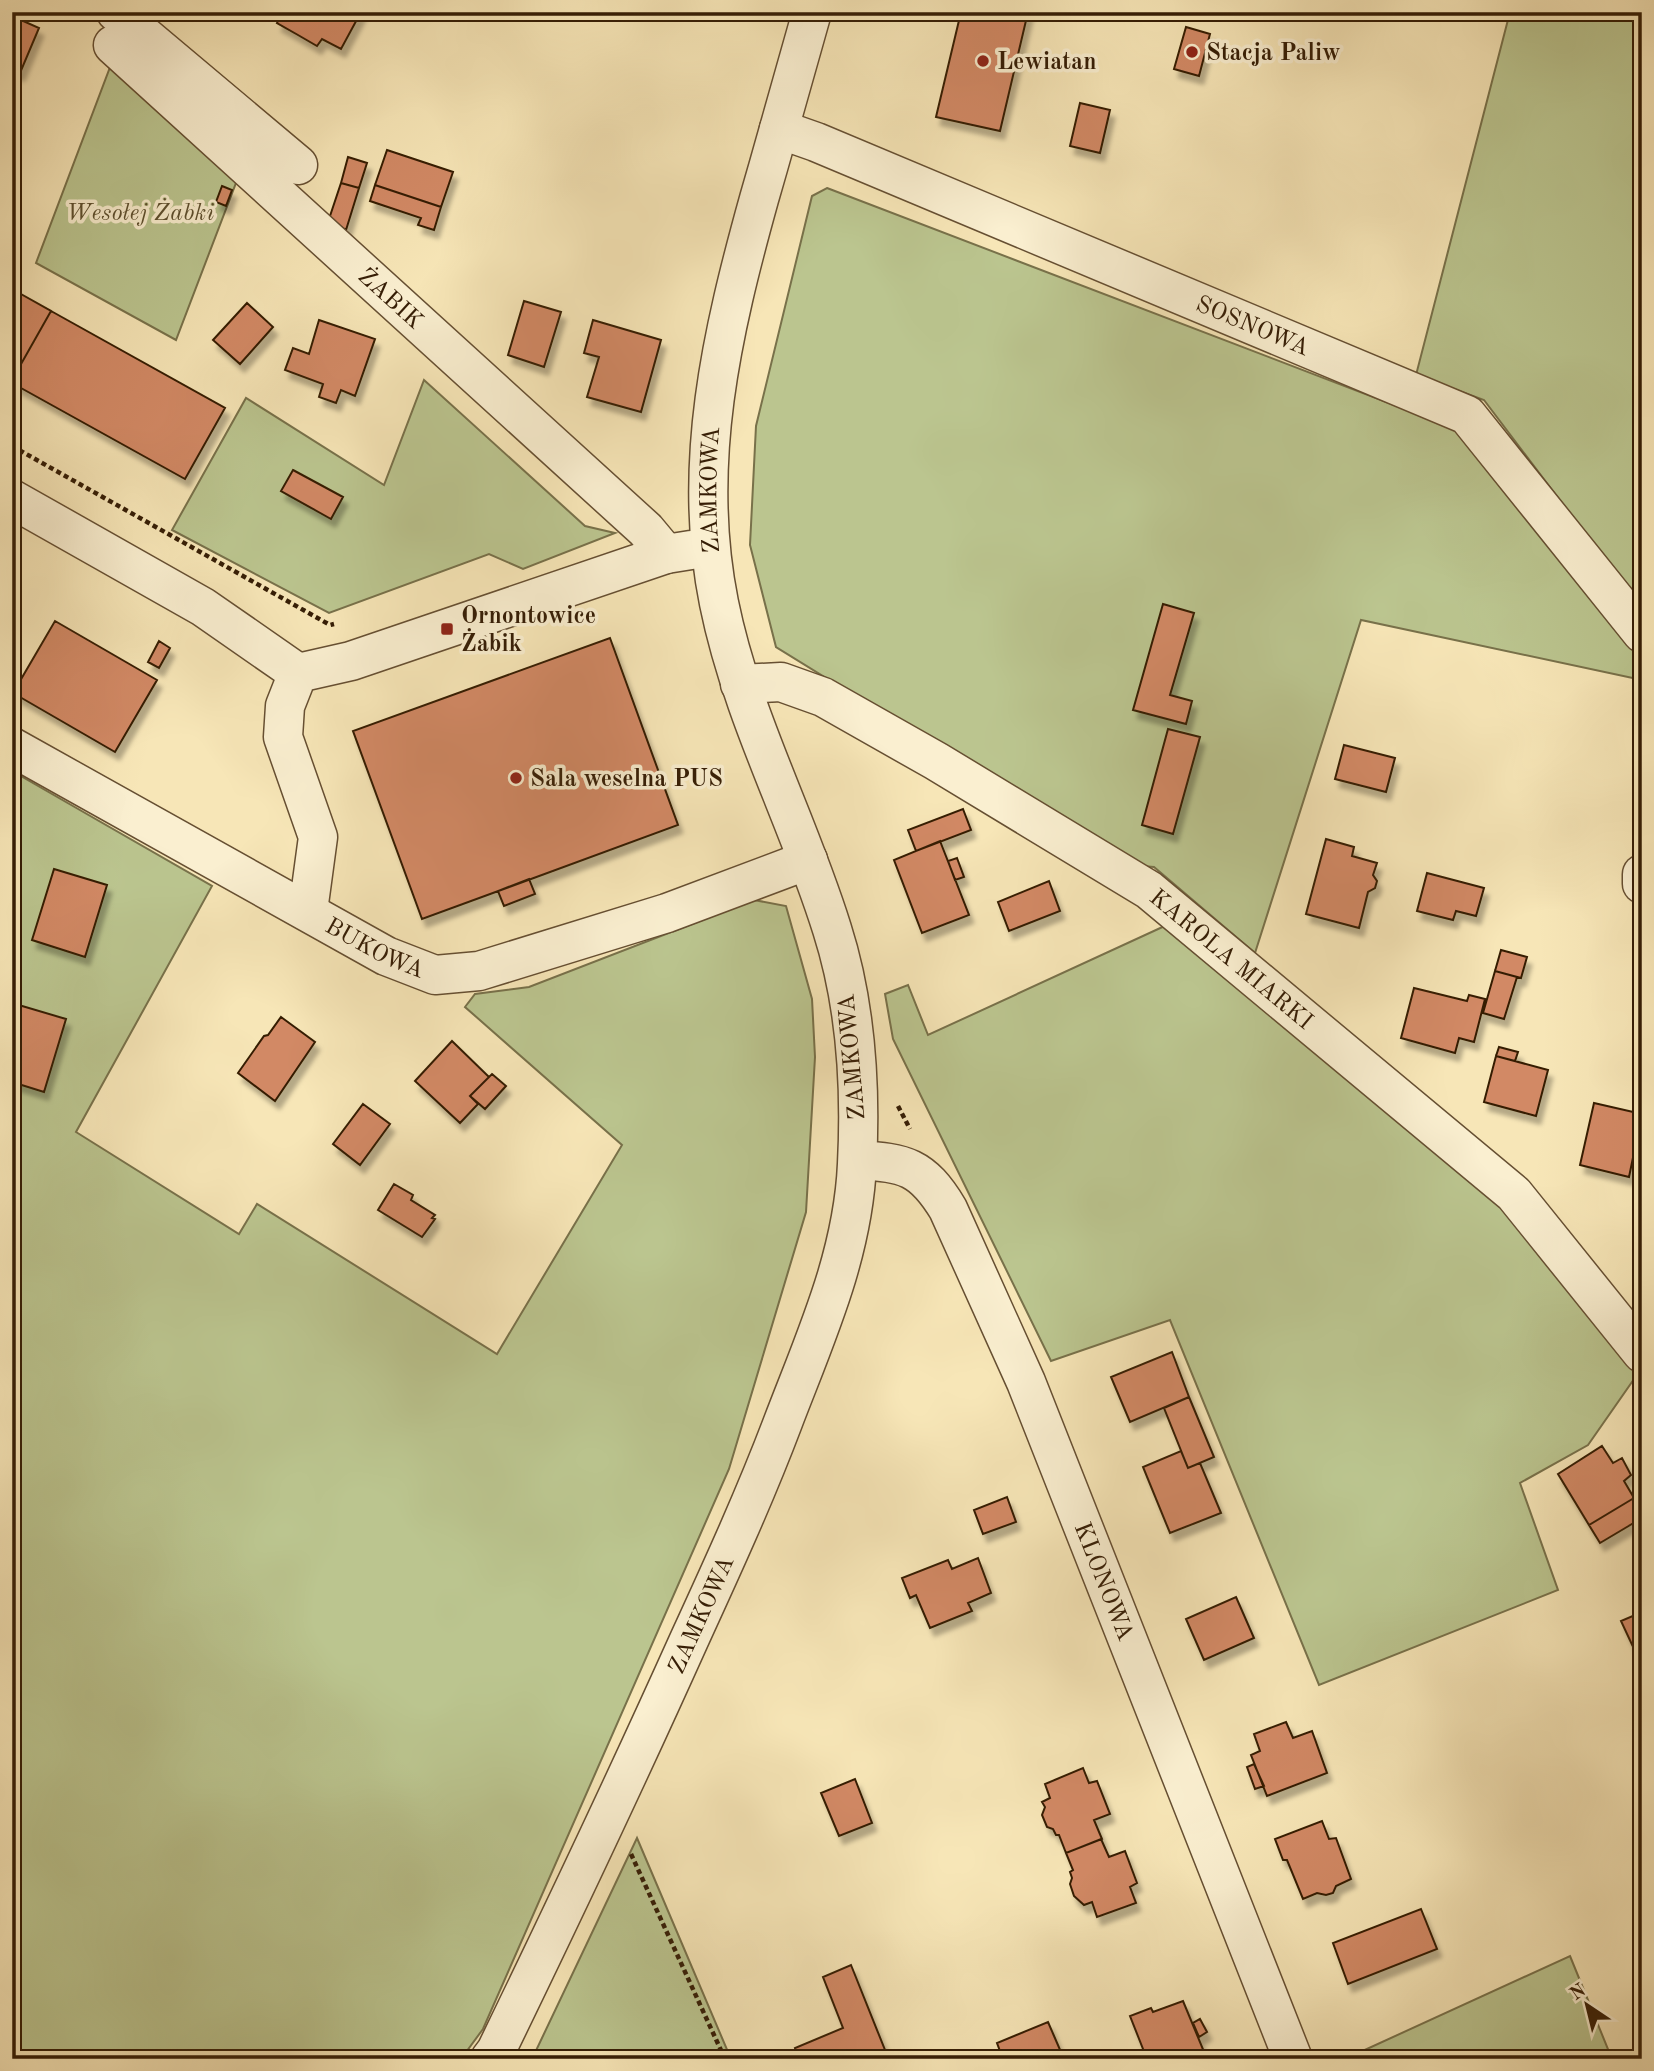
<svg xmlns="http://www.w3.org/2000/svg" width="1654" height="2071" font-family="'Old Standard TT',serif">
<defs>
<filter id="shadow"><feDropShadow dx="4.5" dy="8" stdDeviation="2" flood-color="#0004"/></filter>
</defs>
<rect width="100%" height="100%" fill="#f7e6b7"/>
<filter id="stains"><feTurbulence type="fractalNoise" baseFrequency=".00286" numOctaves="4"/><feColorMatrix values="0 0 0 0 .2 0 0 0 0 .09 0 0 0 0 .02 0 0 0 .5 -.17"/></filter>
<radialGradient id="worn" r=".72"><stop offset=".6" stop-color="#630" stop-opacity="0"/><stop offset="1" stop-color="#630" stop-opacity=".3"/></radialGradient>
<path fill="#bbc58f" stroke="#78714a" stroke-width="2" d="M1510,12H1642V609L1484,400L1416,375Z
M112,62L239,175L176,340L36,263Z
M827,188L1462,431L1642,648V680L1361,620L1255,953L1154,867L1129,865L776,647L750,545L756,426L812,196Z
M424,380L585,526L615,533L523,569L489,554L329,613L172,530L246,398L384,485Z
M12,771L212,886L76,1132L239,1234L257,1204L497,1354L622,1145L465,1007L475,994L529,987L754,900L786,906L812,999L815,1057L806,1212L729,1469L483,2029L461,2059H12Z
M1169,924L1523,1217L1641,1369L1588,1445L1520,1483L1558,1590L1319,1685L1170,1320L1051,1361L893,1039L885,994L908,985L928,1035Z
M637,1838L731,2059H532Z
M1570,1956L1612,2059H1345Z"/>
<path fill="#d28965" stroke="#351d05" stroke-width="2" filter="url(#shadow)" d="M276,12H361L341,49L322,39L317,46L298,35L277,23L281,15Z
M961,12H1028L1000,131L936,117Z
M12,16L39,28L20,73L12,70Z
M1186,27L1210,34L1199,76L1174,69Z
M1080,103L1110,110L1100,153L1070,146Z
M387,150L453,172L441,207L375,185Z
M348,157L367,163L359,188L341,183Z
M341,183L359,188L346,230L329,219Z
M375,185L441,207L434,230L418,225L421,218L370,201Z
M222,186L232,190L226,206L216,202Z
M12,289L51,311L12,380Z
M524,301L561,312L544,367L508,355Z
M247,303L273,327L240,364L213,340Z
M51,311L225,408L185,479L12,383V380Z
M319,320L375,339L355,396L341,390L336,403L319,397L323,384L285,370L293,348L309,354Z
M593,320L661,340L641,412L587,397L599,357L584,353Z
M293,470L343,497L331,519L281,491Z
M1163,604L1194,613L1170,695L1192,701L1186,724L1133,710Z
M55,621L157,680L115,752L13,693Z
M610,638L678,825L422,919L353,731Z
M159,641L170,648L159,668L148,662Z
M1168,729L1200,737L1173,834L1142,825Z
M1344,745L1395,758L1386,792L1335,779Z
M963,809L971,830L916,851L908,830Z
M1326,839L1354,847L1352,856L1377,863L1373,875L1377,881L1375,888L1368,892L1359,928L1306,914Z
M940,841L969,915L922,933L894,860Z
M957,858L964,877L955,880L948,861Z
M54,869L107,885L85,957L32,940Z
M1427,873L1484,888L1476,916L1456,911L1453,920L1417,911Z
M529,879L535,894L504,906L498,891Z
M1049,881L1060,911L1009,931L998,902Z
M1501,950L1527,957L1521,978L1495,971Z
M1495,971L1517,977L1504,1019L1483,1013Z
M1414,988L1467,1001L1469,995L1485,999L1474,1042L1459,1038L1455,1053L1401,1038Z
M12,1003L66,1019L44,1092L12,1082Z
M281,1017L315,1042L275,1101L238,1073L264,1036L268,1035Z
M452,1041L489,1077L470,1096L478,1104L460,1123L415,1081Z
M1499,1047L1518,1052L1515,1061L1496,1056Z
M1496,1056L1548,1070L1536,1116L1484,1102Z
M492,1074L506,1086L485,1109L470,1096Z
M1594,1103L1642,1114L1629,1177L1580,1165Z
M363,1104L390,1124L360,1165L333,1144Z
M394,1184L413,1195L411,1200L435,1215L432,1218L435,1219L422,1237L378,1210Z
M1172,1352L1189,1397L1130,1422L1111,1377Z
M1189,1397L1214,1457L1188,1468L1164,1408Z
M1602,1446L1613,1463L1622,1458L1631,1475L1624,1481L1634,1498L1589,1525L1558,1474Z
M1181,1451L1188,1468L1200,1463L1221,1513L1170,1533L1143,1467Z
M1007,1497L1016,1522L983,1534L974,1510Z
M1634,1498L1642,1510V1518L1600,1543L1589,1525Z
M978,1558L991,1593L968,1603L972,1611L930,1628L916,1595L910,1598L902,1578L948,1560L952,1569Z
M1236,1597L1254,1638L1204,1660L1186,1619Z
M1642,1612V1645L1634,1649L1621,1621Z
M1286,1722L1293,1738L1312,1731L1327,1773L1267,1796L1251,1755L1260,1751L1254,1734Z
M1254,1764L1264,1786L1255,1789L1247,1767Z
M1083,1768L1089,1783L1097,1781L1110,1814L1094,1820L1102,1839L1066,1853L1059,1835H1056L1053,1829L1047,1827L1042,1815L1045,1807L1042,1802L1050,1798L1045,1784Z
M855,1779L872,1823L839,1836L821,1793Z
M1322,1821L1329,1839L1336,1838L1351,1879L1336,1886L1333,1893L1326,1895L1317,1893L1303,1899L1287,1860H1283L1275,1839Z
M1101,1839L1109,1857L1125,1851L1137,1883L1130,1887L1136,1903L1097,1917L1092,1902L1084,1905L1074,1896L1070,1884L1072,1878L1070,1872L1073,1870L1066,1853Z
M1421,1909L1437,1949L1348,1984L1333,1943Z
M851,1965L885,2050L864,2059H799L795,2048L843,2028L823,1977Z
M1183,2001L1207,2059H1147L1130,2016L1151,2008L1153,2012Z
M1200,2019L1207,2032L1199,2037L1193,2023Z
M1048,2022L1064,2059H1003L997,2043Z"/>
<g fill="none" stroke-linecap="round" stroke-linejoin="round">
<g stroke="#664f32" stroke-width="41">
<g id="minor">
<path d="M116,12L298,165"/>
<path id="s1" d="M113,45L646,530L666,554"/>
<path id="s2" d="M779,129L816,142L1467,415L1642,633"/>
<path d="M12,499L203,607L298,673"/>
<path id="s3" d="M740,684L781,682L823,697L936,761L1149,890L1514,1194L1642,1353"/>
<path id="s4" d="M12,747L386,956L435,975L479,971L667,913L808,860"/>
<path d="M1642,874V884"/>
<path d="M308,911L318,837L283,737L285,706L298,673L351,661L666,554L691,550"/>
<path id="s5" d="M858,1160C905,1163 922,1166 948,1209L1026,1382L1293,2059"/>
<path id="s6" d="M490,2059L496,2051C562,1915 627,1778 689,1640C722,1568 755,1496 783,1422C815,1338 853,1256 857,1164C861,1086 856,1004 832,929C798,819 742,717 719,603C691,465 722,332 759,199C777,137 794,75 812,12"/>
</g>
</g>
<path stroke="#351d05" stroke-width="4.5" stroke-dasharray="5 3.5" stroke-linecap="butt" d="M12,446L330,625L334,624
M898,1106L910,1129
M631,1854L725,2059"/>
<use href="#minor" stroke="#faefd0" stroke-width="38"/>
</g>
<g fill="#8f2418" stroke="#faefd0" stroke-width="2.5">
<circle cx="1192" cy="52" r="7"/>
<circle cx="983" cy="61" r="7"/>
<rect x="440" y="622" width="14" height="14" rx="3.5"/>
<circle cx="516" cy="778" r="7"/>
</g>
<g text-anchor="middle" stroke-width="7" stroke-linejoin="round" paint-order="stroke">
<g font-size="24" font-weight="bold" fill="#351d05" stroke="#faefd0" text-anchor="start">
<text x="1206" y="60">Stacja Paliw</text>
<text x="997" y="69">Lewiatan</text>
<text x="461" y="623">Ornontowice<tspan x="461" dy="28">Żabik</tspan></text>
<text x="530" y="786">Sala weselna PUS</text>
</g>
<g font-size="24" font-style="italic" fill="#5d4f2e" stroke="#faefd0">
<text x="140" y="220">Wesołej Żabki</text>
</g>
<g font-size="24" fill="#351d05" stroke="#faefd0">
<text dy="8" stroke="none"><textPath href="#s1" startOffset="376">ŻABIK</textPath></text>
<text dy="8" stroke="none"><textPath href="#s2" startOffset="513">SOSNOWA</textPath></text>
<text dy="8" stroke="none"><textPath href="#s6" startOffset="1668">ZAMKOWA</textPath></text>
<text dy="8" stroke="none"><textPath href="#s4" startOffset="415">BUKOWA</textPath></text>
<text dy="8" stroke="none"><textPath href="#s3" startOffset="572">KAROLA MIARKI</textPath></text>
<text transform="translate(851 1057) rotate(-95)" y="8">ZAMKOWA</text>
<text dy="8" stroke="none"><textPath href="#s5" startOffset="513">KLONOWA</textPath></text>
<text dy="8" stroke="none"><textPath href="#s6" startOffset="492">ZAMKOWA</textPath></text>
</g>
</g>
<rect width="1654" height="2071" fill="none" stroke="#f7e6b7" stroke-width="42"/>
<rect x="14" y="14" width="1626" height="2043" fill="none" stroke="#351d05" stroke-width="3.5"/>
<rect x="21" y="21" width="1612" height="2029" fill="none" stroke="#351d05" stroke-width="2"/>
<g transform="translate(1587 2005) rotate(325)" stroke="#faefd0" stroke-width="5" paint-order="stroke">
<path d="M0-5L12 26L0 18L-12 26Z" fill="#351d05"/>
<text y="-10" font-size="19" font-weight="bold" text-anchor="middle" fill="#351d05">N</text>
</g>
<rect width="100%" height="100%" filter="url(#stains)"/>
<rect width="100%" height="100%" fill="url(#worn)"/>
</svg>
